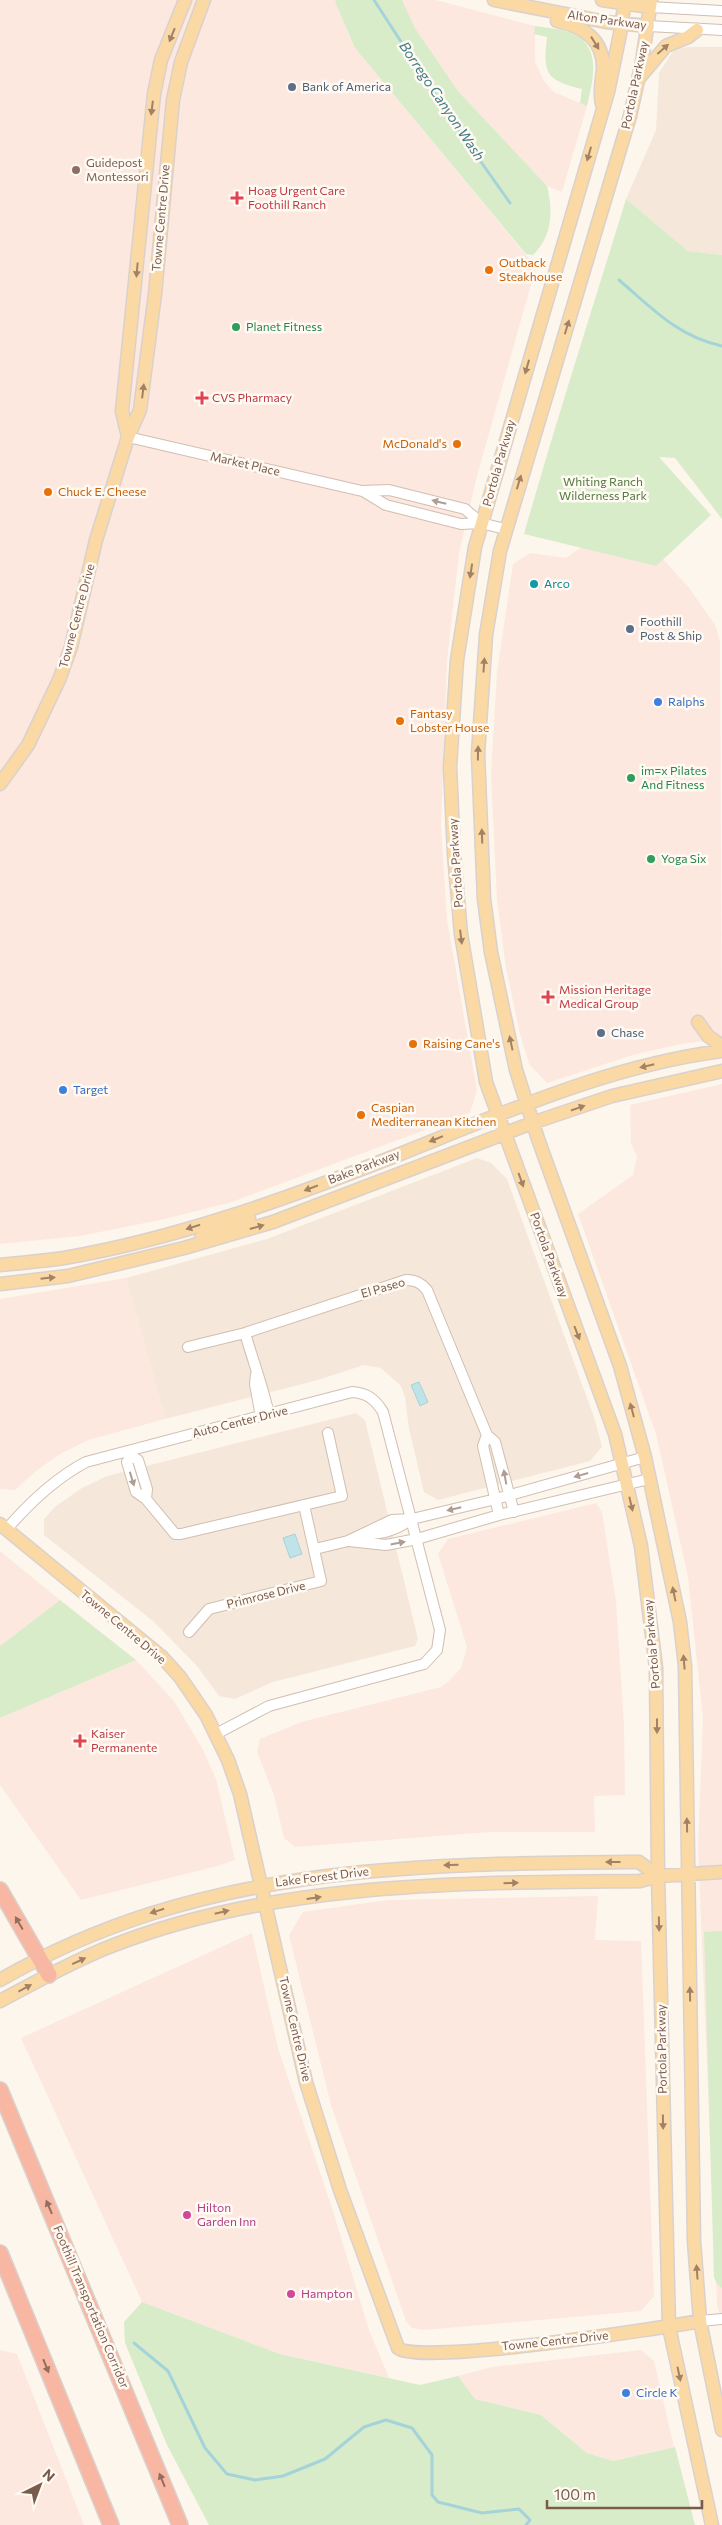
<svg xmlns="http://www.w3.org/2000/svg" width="722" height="2525" font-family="Commissioner,sans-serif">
<rect width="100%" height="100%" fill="#fdf6ec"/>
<path fill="#f5e8da" d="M686,47H722V255L688,251L626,199L656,130L659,73L673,51Z
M477,1158L491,1163L507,1179L595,1420L602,1447L590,1461L438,1500L424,1492L409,1429L405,1397L401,1386L381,1368L364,1365L318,1380L165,1419L126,1278L267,1239Z
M356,1413L365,1420L418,1639L415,1646L273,1682L235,1699L219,1696L197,1666L153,1621L44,1535V1519L56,1506L82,1488L107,1476Z"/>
<path fill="#fde8e0" d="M0,0H336L335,2L355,48L536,267L477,476L459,553L447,661L441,826L447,920L477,1090L470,1113L232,1202L165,1219L80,1236L0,1244Z
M402,0H436L535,26V62L544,81L554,92L587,106L562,192L547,186L458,91L415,28Z
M598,535L655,550L690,589L715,625L720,641L722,1039L681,1044L633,1055L547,1083L529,1064L520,1034L506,968L497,900L491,774L497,672L513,564L530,553L566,558Z
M722,1084V2323L717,2305L698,1848L703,1718L688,1577L656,1434L578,1214L633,1175L637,1157L631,1143L630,1105Z
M126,1278L165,1419L88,1440L60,1454L36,1471L15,1490L0,1489V1299Z
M596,1503L602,1512L616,1601L624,1724L625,1795L594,1796L595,1832H490L295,1847L284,1838L274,1795L257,1752L260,1739L301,1722L441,1687L450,1680L461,1668L467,1647L438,1554L448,1539Z
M0,1551L60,1600L0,1646Z
M136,1660L174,1701L203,1750L216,1779L235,1860L218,1866L81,1900L0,1785V1718Z
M598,1896L595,1940L641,1941L654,2296L641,2311L424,2330L412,2328L406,2321L331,2105L289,1935L303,1912L388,1900Z
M252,1933L278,2048L333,2211L369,2330L389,2378L280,2354L142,2302L21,2038Z
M0,2350L17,2354L84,2525H0Z
M641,2350L654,2361L674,2447L613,2461L587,2453L541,2415L475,2399L458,2376L492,2367Z"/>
<path fill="#d8ecc9" d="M336,0H402L415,28L458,91L547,186C553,210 553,236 533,255L526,254L355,48L335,2Z
M535,26C548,28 563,29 574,34C603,49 592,83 587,106L580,103L582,89C545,80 543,73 547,37L534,34Z
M626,199L688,251L722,255V519L675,458L659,457L711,515L656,566L524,534C556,421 592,310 626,199Z
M60,1600L136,1660L0,1718V1646Z
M722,1931V2288L717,2284L714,2277L704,1932Z
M142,2302L280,2354L420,2385L458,2376L475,2399L541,2415L587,2453L613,2461L675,2447L695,2525H209L167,2445L125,2343L124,2322Z"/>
<path fill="#bfe3e8" stroke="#a5d3da" d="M419,1382L428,1402L420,1406L411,1385Z
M295,1534L302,1554L290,1558L283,1538Z"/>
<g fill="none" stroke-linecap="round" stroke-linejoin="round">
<path stroke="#a5d3da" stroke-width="3" d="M374,0L455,125L510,203
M619,280C652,308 678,337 722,346
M134,2343L168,2371L205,2448L227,2474L255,2480L283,2476L325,2459L364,2427L386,2420L412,2428L432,2455V2495L438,2502L482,2513L519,2509L530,2520L526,2525"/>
<g stroke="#d1beb0" stroke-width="12">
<path id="minor" d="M650,7L722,11
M648,26L722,30
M128,437L362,491L389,490L465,509L481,523
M363,491L386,505L461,524L481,523L505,529
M245,1333C253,1361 263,1387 269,1415
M188,1347L245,1333L406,1280C416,1280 421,1283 427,1290L487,1435L495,1442L514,1512
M256,1374L255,1384L261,1417
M487,1435L483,1446L499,1515
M130,1451L131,1456L138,1460L147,1489L146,1499
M131,1456L127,1462L136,1492L146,1499L175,1534H181L342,1496L328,1433
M6,1530C29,1503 54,1479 86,1462L352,1392C367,1393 375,1399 383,1412L440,1630L437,1650L424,1664L269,1706L216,1734
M367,1534C384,1534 397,1530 411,1519
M349,1541L386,1545L417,1539L499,1515L649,1479
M315,1549L348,1541L392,1520L412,1519L496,1499L645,1457
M189,1632L209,1609L321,1581L304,1505
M700,2321L722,2319"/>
</g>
<g stroke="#dad1cd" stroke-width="15">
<path id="major" d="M494,0L606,22L648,26
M602,0L650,7
M625,0L620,34L608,92L475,547L457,660L450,767L454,854L461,934L486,1082L615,1434L641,1546L656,1668L658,1876L669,2327L712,2525
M651,0L642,62L630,116L500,551L486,635L478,754L484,899L491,952L516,1070L538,1139L620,1366L645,1457L680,1622L685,1666L694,2241L700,2321L722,2430
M557,21C582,26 604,39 603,69C602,82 599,91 602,104
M640,77L666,46L688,37L697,30
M128,437L122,411L154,94L161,60L185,0
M0,784L28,745L59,680L71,647L96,540L128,437L140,410L155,294L173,100L181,62L204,0
M698,1022L708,1036L722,1046
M201,1238L216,1229L249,1218
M0,1265C21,1263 43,1261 64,1258C175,1239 286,1199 390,1158C499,1115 606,1066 722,1051
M0,1284L68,1276L184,1248L273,1222L532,1123L612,1096L722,1071
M0,1524L162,1657L180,1677L206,1715L228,1760L240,1794L306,2082L340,2190L398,2348C417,2366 662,2328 700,2321
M0,1980C202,1864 414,1864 639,1862L658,1876
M0,2001C36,1982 71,1962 109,1947C275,1881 463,1883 640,1881L658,1876L722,1872"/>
</g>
<g stroke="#dad1cd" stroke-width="18">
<path id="highway" d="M0,1890L49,1975
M0,2090L180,2525
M0,2253L111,2525"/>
</g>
<use href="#minor" stroke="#fff" stroke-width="10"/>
<use href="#major" stroke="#fbd9a5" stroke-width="12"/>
<use href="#highway" stroke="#f7b7a3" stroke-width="15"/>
</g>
<defs><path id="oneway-solid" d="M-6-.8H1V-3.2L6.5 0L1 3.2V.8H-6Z" transform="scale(1.25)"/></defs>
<g fill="#a18267">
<use href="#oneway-solid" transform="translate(172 35) rotate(112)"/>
<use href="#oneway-solid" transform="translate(595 43) rotate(58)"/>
<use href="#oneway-solid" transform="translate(663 49) rotate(-41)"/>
<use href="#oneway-solid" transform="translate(152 108) rotate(97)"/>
<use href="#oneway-solid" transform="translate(589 154) rotate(106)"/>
<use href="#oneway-solid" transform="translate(137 270) rotate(95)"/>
<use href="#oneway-solid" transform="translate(567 327) rotate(-73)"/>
<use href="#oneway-solid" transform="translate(527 367) rotate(106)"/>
<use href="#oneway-solid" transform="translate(143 391) rotate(-83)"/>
<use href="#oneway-solid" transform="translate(519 482) rotate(-73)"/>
<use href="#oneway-solid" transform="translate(471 571) rotate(99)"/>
<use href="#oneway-solid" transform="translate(484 665) rotate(-86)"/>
<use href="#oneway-solid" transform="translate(478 753) rotate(-89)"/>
<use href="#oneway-solid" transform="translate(482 836) rotate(-92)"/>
<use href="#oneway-solid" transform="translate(461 937) rotate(83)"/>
<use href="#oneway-solid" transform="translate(511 1043) rotate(-102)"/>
<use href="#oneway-solid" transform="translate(647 1066) rotate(167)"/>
<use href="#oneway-solid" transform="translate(578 1108) rotate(-19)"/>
<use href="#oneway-solid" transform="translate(436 1139) rotate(158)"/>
<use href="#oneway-solid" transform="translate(521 1180) rotate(70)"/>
<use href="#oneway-solid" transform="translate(311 1188) rotate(159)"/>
<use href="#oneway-solid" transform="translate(193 1227) rotate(162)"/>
<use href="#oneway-solid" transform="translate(257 1227) rotate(-16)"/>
<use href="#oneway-solid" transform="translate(48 1278) rotate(-6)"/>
<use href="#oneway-solid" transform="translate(577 1333) rotate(69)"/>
<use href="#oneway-solid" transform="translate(632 1410) rotate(-105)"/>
<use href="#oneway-solid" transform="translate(631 1504) rotate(77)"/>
<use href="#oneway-solid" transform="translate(674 1594) rotate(-102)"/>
<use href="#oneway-solid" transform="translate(684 1662) rotate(-95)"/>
<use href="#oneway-solid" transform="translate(657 1726) rotate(90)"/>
<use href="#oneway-solid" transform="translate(687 1825) rotate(-91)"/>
<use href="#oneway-solid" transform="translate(613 1862) rotate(180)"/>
<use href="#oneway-solid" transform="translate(451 1865) rotate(179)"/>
<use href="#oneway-solid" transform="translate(511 1883) rotate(-1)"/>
<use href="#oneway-solid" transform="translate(314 1898) rotate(-8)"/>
<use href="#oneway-solid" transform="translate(157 1911) rotate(162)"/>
<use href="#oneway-solid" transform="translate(222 1912) rotate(-13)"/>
<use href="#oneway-solid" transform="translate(659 1924) rotate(89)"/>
<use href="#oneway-solid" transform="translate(79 1961) rotate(-25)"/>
<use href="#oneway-solid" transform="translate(25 1988) rotate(-28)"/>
<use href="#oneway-solid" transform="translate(690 1994) rotate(-91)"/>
<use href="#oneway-solid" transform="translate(663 2122) rotate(89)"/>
<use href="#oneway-solid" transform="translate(697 2272) rotate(-94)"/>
<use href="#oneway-solid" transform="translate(679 2374) rotate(78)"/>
</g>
<g fill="#af9d94">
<use href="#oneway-solid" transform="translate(439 502) rotate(-166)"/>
<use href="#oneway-solid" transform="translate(581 1475) rotate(164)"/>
<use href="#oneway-solid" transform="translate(505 1477) rotate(-100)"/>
<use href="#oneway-solid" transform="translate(132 1479) rotate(73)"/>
<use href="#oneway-solid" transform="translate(454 1509) rotate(167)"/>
<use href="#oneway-solid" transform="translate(398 1543) rotate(-11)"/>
</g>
<g fill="#936e5e">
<use href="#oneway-solid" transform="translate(19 1923) rotate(-120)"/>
<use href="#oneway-solid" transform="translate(49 2207) rotate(-113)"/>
<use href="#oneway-solid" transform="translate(46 2366) rotate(68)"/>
<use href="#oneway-solid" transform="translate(162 2480) rotate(-112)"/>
</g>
<g fill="#5c6f8a" stroke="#fffaf3" stroke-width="2">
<circle cx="292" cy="87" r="5"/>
<circle cx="630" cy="629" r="5"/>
<circle cx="601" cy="1033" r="5"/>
</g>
<circle fill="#8d6e63" stroke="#fffaf3" stroke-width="2" cx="76" cy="170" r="5"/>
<g fill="#e0444e" stroke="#fffaf3" stroke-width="2">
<path d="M234.5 190.5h5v5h5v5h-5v5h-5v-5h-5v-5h5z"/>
<path d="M199.5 390.5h5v5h5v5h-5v5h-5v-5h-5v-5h5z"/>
<path d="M545.5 989.5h5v5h5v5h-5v5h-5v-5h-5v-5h5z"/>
<path d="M77.5 1733.5h5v5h5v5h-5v5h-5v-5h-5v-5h5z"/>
</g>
<g fill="#e8710a" stroke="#fffaf3" stroke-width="2">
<circle cx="489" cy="270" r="5"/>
<circle cx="457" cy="444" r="5"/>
<circle cx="48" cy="492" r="5"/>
<circle cx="400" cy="721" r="5"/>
<circle cx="413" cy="1044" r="5"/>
<circle cx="361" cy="1115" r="5"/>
</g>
<g fill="#2e9e5b" stroke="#fffaf3" stroke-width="2">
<circle cx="236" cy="327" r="5"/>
<circle cx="631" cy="778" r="5"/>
<circle cx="651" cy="859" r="5"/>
</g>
<circle fill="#0f9aa8" stroke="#fffaf3" stroke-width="2" cx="534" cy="584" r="5"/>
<g fill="#3f7fe0" stroke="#fffaf3" stroke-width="2">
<circle cx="658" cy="702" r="5"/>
<circle cx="63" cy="1090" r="5"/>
<circle cx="626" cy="2393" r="5"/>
</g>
<g fill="#d1479c" stroke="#fffaf3" stroke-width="2">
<circle cx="187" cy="2215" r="5"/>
<circle cx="291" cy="2294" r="5"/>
</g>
<g text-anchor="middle" stroke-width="5" stroke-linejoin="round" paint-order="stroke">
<g font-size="12" fill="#7a5c4d" stroke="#fffaf3">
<text transform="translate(607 20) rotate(8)" y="4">Alton Parkway</text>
<text transform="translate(635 85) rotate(-78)" y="4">Portola Parkway</text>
<text transform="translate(161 218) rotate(-85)" y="4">Towne Centre Drive</text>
<text transform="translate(499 463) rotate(-74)" y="4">Portola Parkway</text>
<text transform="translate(245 464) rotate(13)" y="4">Market Place</text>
<text transform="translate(77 616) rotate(-75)" y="4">Towne Centre Drive</text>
<text transform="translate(456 863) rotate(-94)" y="4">Portola Parkway</text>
<text transform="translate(364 1167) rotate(-21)" y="4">Bake Parkway</text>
<text transform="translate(549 1255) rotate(70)" y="4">Portola Parkway</text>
<text transform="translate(383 1288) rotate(-16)" y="4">El Paseo</text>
<text transform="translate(240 1422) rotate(-14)" y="4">Auto Center Drive</text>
<text transform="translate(266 1595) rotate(-14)" y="4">Primrose Drive</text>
<text transform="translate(123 1627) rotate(40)" y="4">Towne Centre Drive</text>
<text transform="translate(652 1644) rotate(-95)" y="4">Portola Parkway</text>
<text transform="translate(322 1877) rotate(-7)" y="4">Lake Forest Drive</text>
<text transform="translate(295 2029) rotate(77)" y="4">Towne Centre Drive</text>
<text transform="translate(662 2049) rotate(-91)" y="4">Portola Parkway</text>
<text transform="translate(91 2307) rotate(67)" y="4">Foothill Transportation Corridor</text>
<text transform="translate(555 2341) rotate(-6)" y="4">Towne Centre Drive</text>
</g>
<g font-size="12" fill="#4e5e75" stroke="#fffaf3" text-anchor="start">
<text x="302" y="91">Bank of America</text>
<text x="640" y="626">Foothill<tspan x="640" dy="14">Post &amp; Ship</tspan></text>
<text x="611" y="1037">Chase</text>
</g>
<g font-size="12" fill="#785e54" stroke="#fffaf3" text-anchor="start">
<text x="86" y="167">Guidepost<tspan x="86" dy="14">Montessori</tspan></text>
</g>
<g font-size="12" fill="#be3a42" stroke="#fffaf3" text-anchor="start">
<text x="248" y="195">Hoag Urgent Care<tspan x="248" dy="14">Foothill Ranch</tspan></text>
<text x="212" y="402">CVS Pharmacy</text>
<text x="559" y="994">Mission Heritage<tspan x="559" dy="14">Medical Group</tspan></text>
<text x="91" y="1738">Kaiser<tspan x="91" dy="14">Permanente</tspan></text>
</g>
<g font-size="12" fill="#c56008" stroke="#fffaf3" text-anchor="start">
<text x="499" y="267">Outback<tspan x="499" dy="14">Steakhouse</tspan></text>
<text x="447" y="448" text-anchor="end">McDonald's</text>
<text x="58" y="496">Chuck E. Cheese</text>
<text x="410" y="718">Fantasy<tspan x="410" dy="14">Lobster House</tspan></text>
<text x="423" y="1048">Raising Cane's</text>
<text x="371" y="1112">Caspian<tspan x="371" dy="14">Mediterranean Kitchen</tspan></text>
</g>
<g font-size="12" fill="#27864d" stroke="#fffaf3" text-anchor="start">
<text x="246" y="331">Planet Fitness</text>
<text x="641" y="775">im=x Pilates<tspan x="641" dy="14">And Fitness</tspan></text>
<text x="661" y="863">Yoga Six</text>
</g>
<g font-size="12" fill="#537a41" stroke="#fffaf3">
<text x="603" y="486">Whiting Ranch<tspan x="603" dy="14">Wilderness Park</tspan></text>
</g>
<g font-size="12" fill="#0d838f" stroke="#fffaf3" text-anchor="start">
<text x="544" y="588">Arco</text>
</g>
<g font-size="12" fill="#366cbe" stroke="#fffaf3" text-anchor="start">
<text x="668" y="706">Ralphs</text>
<text x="73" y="1094">Target</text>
<text x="636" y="2397">Circle K</text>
</g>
<g font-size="12" fill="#b23c85" stroke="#fffaf3" text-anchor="start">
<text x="197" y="2212">Hilton<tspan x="197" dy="14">Garden Inn</tspan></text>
<text x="301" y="2298">Hampton</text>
</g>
<g font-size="14" font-style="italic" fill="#437c86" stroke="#fffaf3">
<text transform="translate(442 101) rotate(56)" y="5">Borrego Canyon Wash</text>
</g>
</g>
<g transform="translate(40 2485) rotate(42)" stroke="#fffaf3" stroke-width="4" paint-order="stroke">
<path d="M0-4L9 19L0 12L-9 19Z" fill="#7a5c4d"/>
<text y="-8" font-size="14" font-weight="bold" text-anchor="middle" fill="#7a5c4d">N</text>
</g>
<path d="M547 2500v8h155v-8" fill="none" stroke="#7a5c4d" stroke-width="2.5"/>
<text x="554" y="2500" font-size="15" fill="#7a5c4d" stroke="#fffaf3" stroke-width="4" paint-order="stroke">100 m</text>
</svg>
